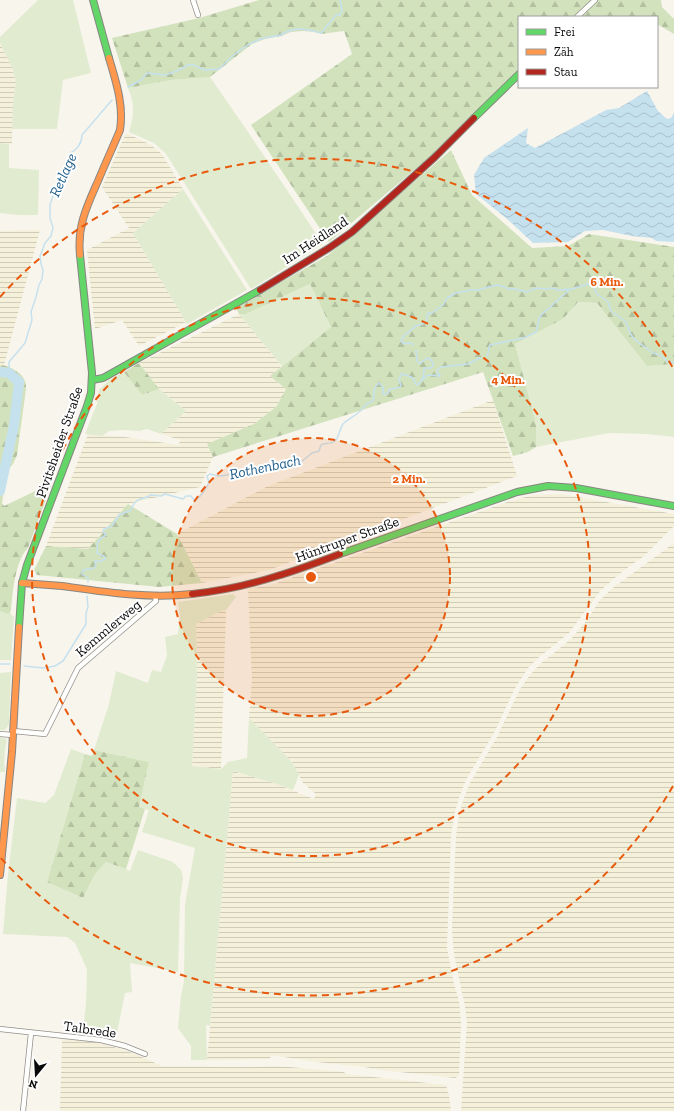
<svg xmlns="http://www.w3.org/2000/svg" width="674" height="1111" font-family="'Zilla Slab',serif">
<defs>
<pattern id="farmland-rules" width="6" height="5" patternUnits="userSpaceOnUse"><rect width="6" height="5" fill="#f4f0da"/><path d="M0 2.5h6" fill="none" stroke="#d0ccba"/></pattern>
<pattern id="forest-firs" width="22" height="20" patternUnits="userSpaceOnUse"><rect width="22" height="20" fill="#d2e2bd"/><path d="M5 1l3.5 6h-7zM16 11l3.5 6h-7z" fill="#b3c1a1"/></pattern>
<pattern id="water-waves" width="16" height="10" patternUnits="userSpaceOnUse"><rect width="16" height="10" fill="#c6e1ee"/><path d="M0 5q4-4 8 0t8 0" fill="none" stroke="#a9c0cb"/></pattern>
</defs>
<rect width="100%" height="100%" fill="#f8f5ed"/>
<path fill="url(#farmland-rules)" d="M0,43L12,67L16,82L13,102L12,143L9,144L0,143Z
M126,133L151,145L162,154L183,189L133,233L186,322L139,346L122,320L95,329L87,250L129,228L102,187Z
M40,230L4,365H0V231Z
M239,314L282,366L270,376L286,389L276,407L254,424L207,444L213,457L200,487L128,504L88,549L46,546L88,434L125,437L179,445L180,440L161,434L186,411L159,389L139,363Z
M493,400L517,476L269,570L202,583L177,534L268,486Z
M561,494L674,514V526L644,556L623,571L601,590L569,633L537,659L528,668L515,688L496,729L466,780L459,798L455,812L451,835L447,948L453,980L459,1001L461,1022L459,1076L455,1078L381,1070L365,1067L317,1062L271,1055L270,1059L207,1060L233,771L274,783L314,799L316,794L303,783L292,762L249,718L252,680L248,589L271,585L513,500L534,495Z
M674,543V1111H461L467,1023L465,1006L455,960L453,944L452,927L456,836L459,814L464,798L470,783L497,737L520,689L530,675L539,665L571,639L587,620L600,600L614,587Z
M223,610H226L221,769L192,766L197,675L196,624Z
M62,1038L100,1043L133,1053L162,1066L249,1067L279,1066L344,1072L346,1074L446,1085L449,1095L451,1111H60Z"/>
<path fill="#e1ebcf" d="M38,0H73L91,73L63,80L57,129H12L13,102L16,82L12,67L0,43V37Z
M210,77L246,129L323,244L251,289L166,154L154,143L129,132C134,115 135,105 128,88L171,80Z
M0,143L9,144V168L39,170L38,215H17L0,213Z
M183,189L247,290L187,324L133,233Z
M310,284L331,327L282,366L239,314H246Z
M578,302L597,303L647,366L674,364V437L647,434L609,433L536,447V424L515,344L563,319Z
M124,372L142,395L159,389L186,411L161,434L147,429L139,431L124,430L109,431L102,436L85,434L97,404L99,390L110,379Z
M233,594L236,597L226,610H223L196,624L197,675L192,766L221,769L228,762L247,758L249,718L292,762L299,775L293,790L274,783L233,771L210,1026L206,1025L207,1060H191V1046L178,1028L181,996L184,981L185,904L195,848L142,832L149,810L139,807L149,762L94,750L109,704L116,671L148,683L152,670L161,672L167,655L165,637L178,634L180,616L178,602Z
M0,611L8,614L10,613L14,617L11,660H0Z
M11,672L9,724L5,730H0V673Z
M0,737L6,739L7,740C4,751 4,761 5,772H0Z
M71,749L85,754L47,882L83,898L95,874L106,862L126,869L130,871L138,850L173,862L181,870L183,878L180,899L178,972L130,963L132,992L125,993L117,1033L83,1031L86,1003L87,969L75,943L67,937L3,934L8,874L17,798L45,803L54,795Z"/>
<path fill="url(#forest-firs)" d="M259,0H661L662,7L674,19V34L657,24V17H519V68L433,154L329,242L251,125L352,54L344,31L321,34L314,32L303,31L291,32L281,36L265,39L252,44L210,77L171,80L128,88L112,38L199,18Z
M451,150L472,195L532,248L568,246L589,234L674,247V364L647,366L597,303L578,302L563,319L515,344L536,424V447L528,452L513,456L483,372L213,457L207,444L254,424L276,407L286,389L270,376L331,327L310,284L246,314H239L236,308L327,256Z
M139,363L159,389L142,395L124,372Z
M0,365C8,365 21,372 24,379C26,382 26,386 26,389L17,455L13,464L8,470L6,477L2,503L4,506L52,483L28,548C15,561 13,591 11,610L10,613L8,614L0,611Z
M128,504L177,534L202,583L159,587L37,575L34,570L46,546L88,549Z
M94,750L149,762L139,807L145,809L126,869L106,862L95,874L83,898L47,882L85,754L92,756Z"/>
<path fill="url(#water-waves)" d="M647,91L658,111L667,119L671,118L674,113V242L656,241L652,238L632,236L603,230L585,231L568,242L533,243L506,218L476,194L474,175L484,158L528,128L526,143L535,148L606,110L619,108Z"/>
<g fill="none" stroke-linecap="round" stroke-linejoin="round">
<path stroke="#c6e1ee" stroke-width="1.5" d="M128,87L141,80L147,73L165,75L177,71L188,65H193L205,70L219,69C232,56 246,43 264,38C269,37 275,36 280,35C283,34 287,31 291,30C301,28 312,30 321,33L336,15H340L342,10L340,0
M413,345L411,343C407,344 403,344 401,341C403,334 411,332 415,326L420,325L426,322L428,313H432L443,305L447,298L456,293L471,290H479L485,288L497,285L501,286L509,289H515L526,292L537,288L545,289L552,288L558,290L572,289L588,284C593,284 596,289 596,293L608,302L611,311L626,322L630,333L634,339L653,353L660,355L668,362H674
M487,356C489,353 488,348 490,345L524,338L536,332L540,316L568,291L569,289
M9,373V362L25,343L32,320L31,312L36,297L39,285L42,279L43,270L41,264L40,256L45,243L51,236L53,228L50,218V205L58,179L67,165L68,159L70,153C77,150 82,143 82,135L112,100
M423,379L428,375L439,376L440,375L437,372L438,369L441,367L468,364L480,358
M88,582V578L82,574L83,570L94,568L96,564L95,561H101L105,559V557L97,553C98,541 95,542 106,535L103,531L104,529L112,526L119,515L131,510C137,495 140,502 151,495L161,496L165,494L183,499L186,496H191L195,501C201,496 206,489 209,482L207,476L210,474L220,476L227,475L232,473L246,472L251,467L262,469L275,466H278L283,465L294,460L298,462H301L312,453L319,451C320,449 320,447 321,445C323,442 331,445 335,441C340,436 339,429 343,424C350,417 362,413 366,404L373,401C375,394 372,388 379,383L383,387V394H386L388,393L389,390L400,387L401,385L399,380L401,374L406,375L413,378L415,383L417,385C424,381 424,374 424,368H431L433,366V364C430,355 426,358 421,363H419L417,361L416,350
M0,664H10
M24,666L43,668L55,666L63,661L86,624V613L88,607L87,596"/>
<path stroke="#c6e1ee" stroke-width="10" d="M0,372L9,373L19,382L14,425L0,491"/>
<g stroke="#918f8c" stroke-width="6">
<path id="street" d="M193,0L198,15
M577,17L595,0
M13,731L45,734L78,668L156,601L155,596
M0,734L13,735
M0,1029L101,1040L125,1046L145,1054
M23,1111L31,1033"/>
</g>
<g stroke="#878682" stroke-width="8">
<path id="fast" d="M93,0L109,58
M474,118L519,74
M92,380L103,378L260,290
M340,554L517,492L548,486L576,488L674,506
M19,627L22,583L27,565L87,406L91,393L92,373L80,255"/>
</g>
<g stroke="#878682" stroke-width="8">
<path id="slow" d="M80,255C77,226 87,206 98,181C105,164 113,147 120,130C124,105 116,82 109,58
M22,583C35,584 48,585 62,586C105,592 148,599 192,594
M0,875L12,752L19,627"/>
</g>
<g stroke="#878682" stroke-width="8">
<path id="jam" d="M260,290L329,248L352,232L435,157L474,118
M192,594C221,591 249,585 277,576C298,570 319,562 340,554"/>
</g>
<use href="#street" stroke="#fefefc" stroke-width="4.5"/>
<use href="#fast" stroke="#63d668" stroke-width="6"/>
<use href="#slow" stroke="#ff974d" stroke-width="6"/>
<use href="#jam" stroke="#b3261e" stroke-width="6"/>
</g>
<circle cx="311" cy="577" r="139" fill="#e8590c" fill-opacity=".12"/>
<g fill="none" stroke="#e8590c" stroke-width="2" stroke-dasharray="7 5">
<circle cx="311" cy="577" r="139"/>
<circle cx="311" cy="577" r="279"/>
<path d="M673 786A418 418 0 0 1 0 857M0 297A418 418 0 0 1 673 368"/>
</g>
<g text-anchor="middle" stroke-width="4" stroke-linejoin="round" paint-order="stroke">
<g font-size="14" fill="#090909" stroke="#fff">
<text transform="translate(315 240) rotate(-33)" y="5">Im Heidland</text>
<text transform="translate(59 442) rotate(-71)" y="5">Pivitsheider Straße</text>
<text transform="translate(347 539) rotate(-20)" y="5">Hüntruper Straße</text>
<text transform="translate(108 628) rotate(-40)" y="5">Kemmlerweg</text>
<text transform="translate(90 1029) rotate(8)" y="5">Talbrede</text>
</g>
<g font-size="15" font-style="italic" fill="#20608e" stroke="#fff">
<text transform="translate(63 175) rotate(-66)" y="5">Retlage</text>
<text transform="translate(265 467) rotate(-12)" y="5">Rothenbach</text>
</g>
</g>
<circle cx="311" cy="577" r="6" fill="#e8590c" stroke="#fff" stroke-width="2"/>
<g font-size="12" text-anchor="middle" font-weight="bold" fill="#e8590c" stroke="#fff" stroke-width="4" stroke-linejoin="round" paint-order="stroke">
<text x="607" y="286">6 Min.</text>
<text x="508" y="384">4 Min.</text>
<text x="409" y="483">2 Min.</text>
</g>
<rect x="518" y="16" width="140" height="72" fill="#ffffff" stroke="#9d9d9d"/>
<rect x="526" y="29" width="20" height="6" fill="#63d668" stroke="#9d9d9d"/>
<text x="554" y="36" font-size="12" fill="#090909">Frei</text>
<rect x="526" y="49" width="20" height="6" fill="#ff974d" stroke="#9d9d9d"/>
<text x="554" y="56" font-size="12" fill="#090909">Zäh</text>
<rect x="526" y="69" width="20" height="6" fill="#b3261e" stroke="#9d9d9d"/>
<text x="554" y="76" font-size="12" fill="#090909">Stau</text>
<g transform="translate(36 1075) rotate(198)" stroke="#ffffff" stroke-width="3" paint-order="stroke">
<path d="M0-3L7 15L0 10L-7 15Z" fill="#090909"/>
<text y="-6" font-size="11" font-weight="bold" text-anchor="middle" fill="#090909">N</text>
</g>
</svg>
